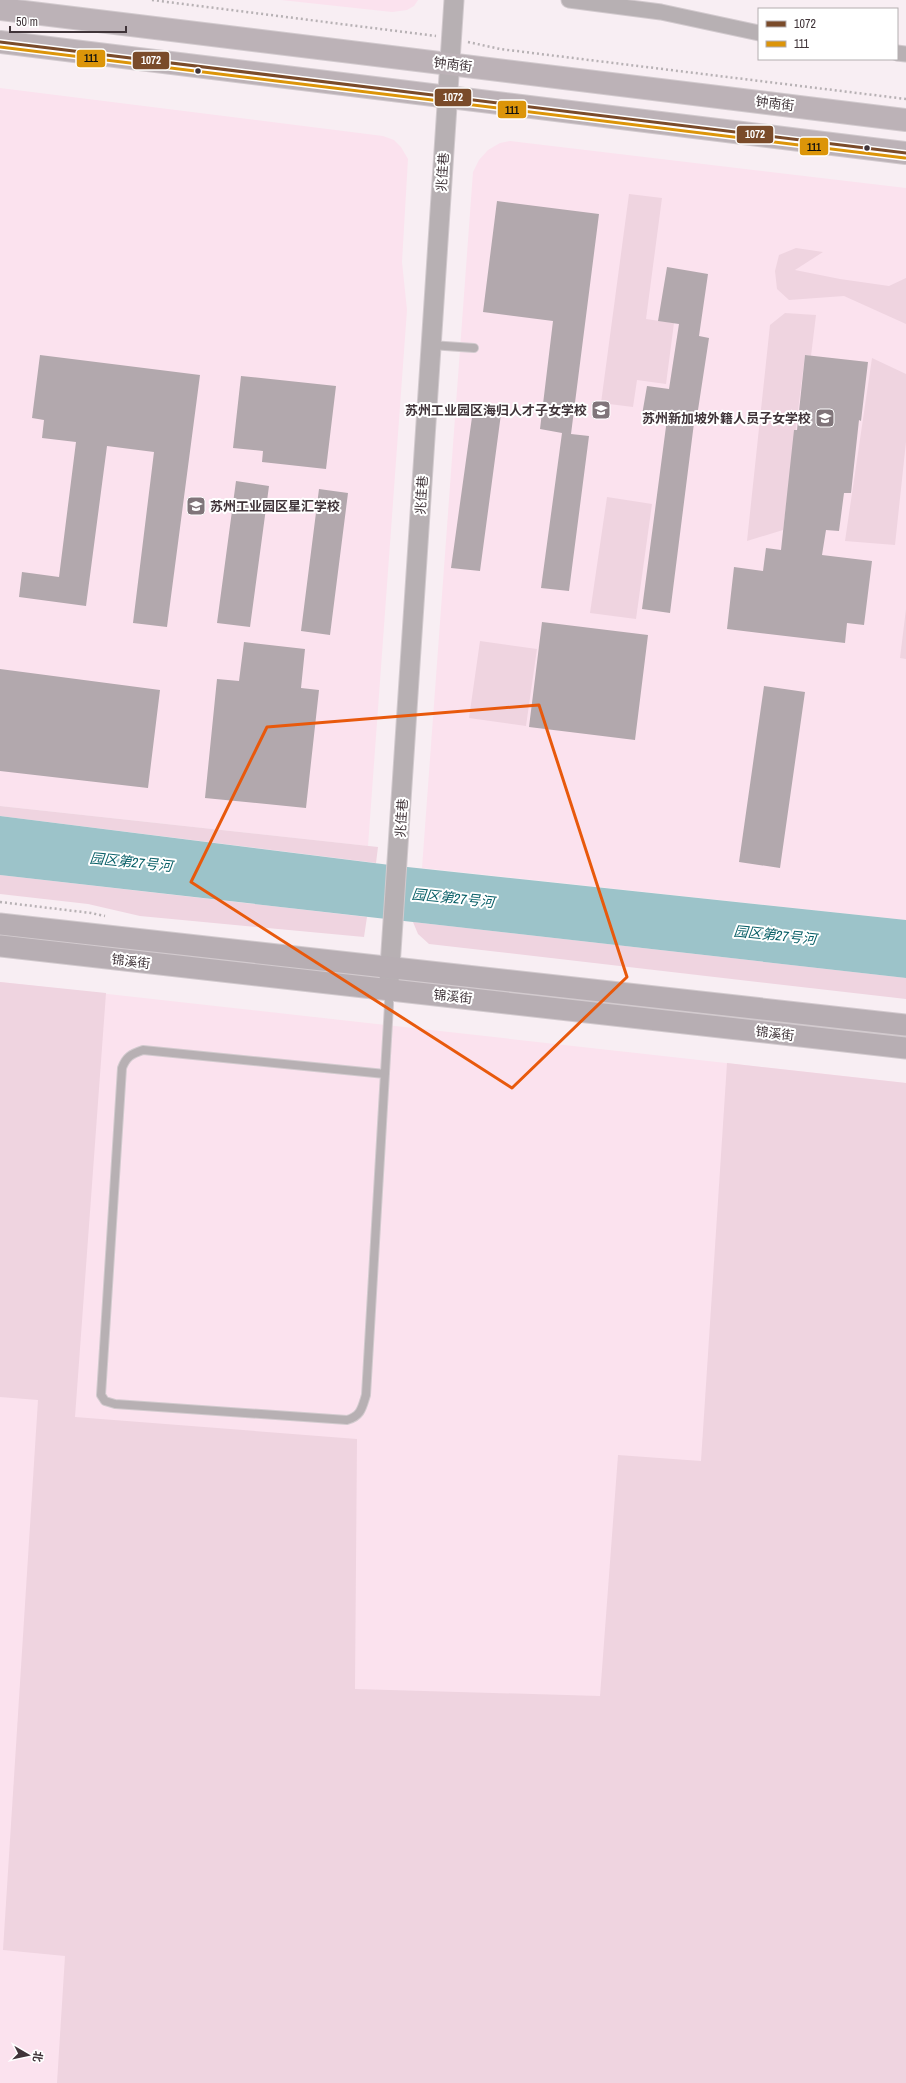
<svg xmlns="http://www.w3.org/2000/svg" width="906" height="2083" font-family="'Archivo Narrow','Noto Sans SC',sans-serif">
<rect width="100%" height="100%" fill="#f8eef3"/>
<path fill="#fbe2ee" d="M281,0H418L414,6L407,10L392,12Z
M0,88L383,136L394,140L401,147L408,159L402,262L407,310L368,846L0,806Z
M510,141L906,188V920L422,868L473,172L479,160L488,150L500,143Z
M0,982L906,1083V2083H0Z"/>
<path fill="#efd4e0" d="M629,194L662,198L646,319L674,323L666,384L637,380L633,407L601,403Z
M796,248L823,252L795,270L840,279L889,286L906,278V324L844,296L789,300L777,289L775,271L779,255Z
M785,313L816,315L811,356L805,355L783,530L747,541L770,325Z
M872,358L906,374V442L895,545L845,541Z
M607,497L652,504L636,619L590,613Z
M906,609V659L900,658Z
M480,641L537,649L526,726L469,718Z
M0,806L378,847L376,863L0,816Z
M0,875L367,917L364,937L140,916L88,904L0,894Z
M413,922L906,978V999L429,944L418,934Z
M0,982L106,993L75,1417L357,1439L355,1689L600,1696L618,1455L701,1461L727,1063L906,1083V2083H57L65,1956L3,1950L38,1400L0,1397Z"/>
<path fill="#9cc3c9" d="M0,816L398,866L906,920V978L0,875Z"/>
<path fill="#b2a8ad" d="M497,201L599,214L571,434L589,436L569,591L541,588L562,433L540,429L553,321L483,312Z
M667,267L708,274L699,336L709,338L696,423H694L670,613L642,609L667,419L642,415L647,386L669,389L679,324L658,321Z
M40,355L200,375L167,627L133,623L154,452L107,446L86,606L19,597L22,572L59,577L76,442L42,438L44,420L32,418Z
M805,355L868,362L861,421L859,420L851,493H844L839,531L826,530L822,555L872,561L864,625L847,623L845,643L727,629L734,567L763,571L766,548L781,550L794,430H797Z
M241,376L336,386L326,469L262,462L263,451L233,448Z
M473,410L501,414L480,571L451,568Z
M236,481L269,486L250,627L217,623Z
M319,489L348,493L330,635L301,631Z
M542,622L648,635L635,740L529,727Z
M244,642L305,649L301,688L319,690L306,808L205,798L217,679L239,681Z
M0,669L160,690L148,788L0,771Z
M764,686L805,692L780,868L739,862Z"/>
<g fill="none" stroke-linecap="round" stroke-linejoin="round">
<g stroke="#d2cace" stroke-width="10">
<path id="service" d="M431,345L474,348
M385,1074L143,1050C131,1054 126,1057 122,1068L101,1395L105,1401L115,1404L347,1420C361,1416 362,1408 366,1395L389,1005V990"/>
</g>
<g stroke="#d2cace" stroke-width="17">
<path id="minor" d="M569,0L661,12L759,33
M897,53L906,54"/>
</g>
<g stroke="#d2cace" stroke-width="21">
<path id="tertiary" d="M389,982L454,0"/>
</g>
<g stroke="#d2cace" stroke-width="23">
<path id="secondary" d="M0,924L906,1025
M0,946L906,1048"/>
</g>
<g stroke="#d2cace" stroke-width="24">
<path id="primary" d="M0,9L906,120
M0,42L906,153"/>
</g>
<path stroke="#b7b1b4" stroke-width="2.5" stroke-dasharray="2 3" stroke-linecap="butt" d="M152,0L436,36
M468,42L500,49L906,99
M0,902L91,913L105,916"/>
<use href="#service" stroke="#b7b0b3" stroke-width="8"/>
<use href="#minor" stroke="#b7b0b3" stroke-width="15"/>
<use href="#tertiary" stroke="#b7b0b3" stroke-width="19"/>
<use href="#secondary" stroke="#b7aeb3" stroke-width="21"/>
<use href="#primary" stroke="#bcb2b7" stroke-width="22"/>
<g stroke="#fff" stroke-width="6">
<path id="bus-1" d="M0,42L906,153"/>
</g>
<g stroke="#fff" stroke-width="6">
<path id="bus-2" d="M0,47L905,158"/>
</g>
<use href="#bus-1" stroke="#7a4b2a" stroke-width="3"/>
<use href="#bus-2" stroke="#dc9509" stroke-width="3"/>
</g>
<path fill="none" stroke="#e8590c" stroke-width="3" stroke-linejoin="round" d="M539,705L627,977L512,1088L191,882L267,727Z"/>
<defs>
<g id="school-square" transform="scale(1)"><rect x="-9" y="-9" width="18" height="18" rx="4" fill="#80757a" stroke="#fff"/><path d="M0-5L7-2L0 1L-7-2ZM-4 1L0 2.5L4 1V4Q0 6-4 4Z" fill="#fff"/></g>
</defs>
<g fill-rule="evenodd">
<use href="#school-square" x="601" y="410"/>
<use href="#school-square" x="825" y="418"/>
<use href="#school-square" x="196" y="506"/>
</g>
<g fill="#403439" stroke="#fff" stroke-width="1.5">
<circle cx="198" cy="71" r="3.5"/>
<circle cx="867" cy="148" r="3.5"/>
</g>
<g text-anchor="middle" stroke-width="4" stroke-linejoin="round" paint-order="stroke">
<g font-size="13" fill="#403439" stroke="#fff">
<text transform="translate(453 64) rotate(7)" y="5">钟南街</text>
<text transform="translate(775 103) rotate(7)" y="5">钟南街</text>
<text transform="translate(442 172) rotate(-86)" y="5">兆佳巷</text>
<text transform="translate(421 495) rotate(-86)" y="5">兆佳巷</text>
<text transform="translate(401 818) rotate(-86)" y="5">兆佳巷</text>
<text transform="translate(131 961) rotate(7)" y="5">锦溪街</text>
<text transform="translate(453 996) rotate(6)" y="5">锦溪街</text>
<text transform="translate(775 1033) rotate(7)" y="5">锦溪街</text>
</g>
<g font-size="13" font-weight="bold" fill="#403439" stroke="#fff" text-anchor="end">
<text x="587" y="415">苏州工业园区海归人才子女学校</text>
<text x="811" y="423">苏州新加坡外籍人员子女学校</text>
<text x="210" y="511" text-anchor="start">苏州工业园区星汇学校</text>
</g>
<g font-size="14" font-style="italic" fill="#085f67" stroke="#fff">
<text transform="translate(131 862) rotate(6)" y="5">园区第27号河</text>
<text transform="translate(453 898) rotate(6)" y="5">园区第27号河</text>
<text transform="translate(775 935) rotate(6)" y="5">园区第27号河</text>
</g>
</g>
<g stroke="#fff" stroke-width="1.5">
<rect x="76" y="49" width="30" height="19" rx="4" fill="#dc9509"/>
<rect x="132" y="51" width="38" height="19" rx="4" fill="#7a4b2a"/>
<rect x="434" y="88" width="38" height="19" rx="4" fill="#7a4b2a"/>
<rect x="497" y="100" width="30" height="19" rx="4" fill="#dc9509"/>
<rect x="736" y="125" width="38" height="19" rx="4" fill="#7a4b2a"/>
<rect x="799" y="137" width="30" height="19" rx="4" fill="#dc9509"/>
</g>
<g font-size="11" text-anchor="middle" font-weight="bold" fill="#fff">
<text x="151" y="64">1072</text>
<text x="453" y="101">1072</text>
<text x="755" y="138">1072</text>
</g>
<g font-size="11" text-anchor="middle" font-weight="bold" fill="#111">
<text x="91" y="62">111</text>
<text x="512" y="114">111</text>
<text x="814" y="151">111</text>
</g>
<rect x="758" y="8" width="140" height="52" fill="#ffffff" stroke="#b3aeb0"/>
<rect x="766" y="21" width="20" height="6" fill="#7a4b2a" stroke="#b3aeb0"/>
<text x="794" y="28" font-size="12" fill="#403439">1072</text>
<rect x="766" y="41" width="20" height="6" fill="#dc9509" stroke="#b3aeb0"/>
<text x="794" y="48" font-size="12" fill="#403439">111</text>
<g transform="translate(28 2055) rotate(99)" stroke="#ffffff" stroke-width="3" paint-order="stroke">
<path d="M0-3L7 15L0 10L-7 15Z" fill="#403439"/>
<text y="-6" font-size="11" font-weight="bold" text-anchor="middle" fill="#403439">北</text>
</g>
<path d="M10 26v6h116v-6" fill="none" stroke="#403439" stroke-width="2"/>
<text x="16" y="26" font-size="12" fill="#403439" stroke="#ffffff" stroke-width="3" paint-order="stroke">50 m</text>
</svg>
